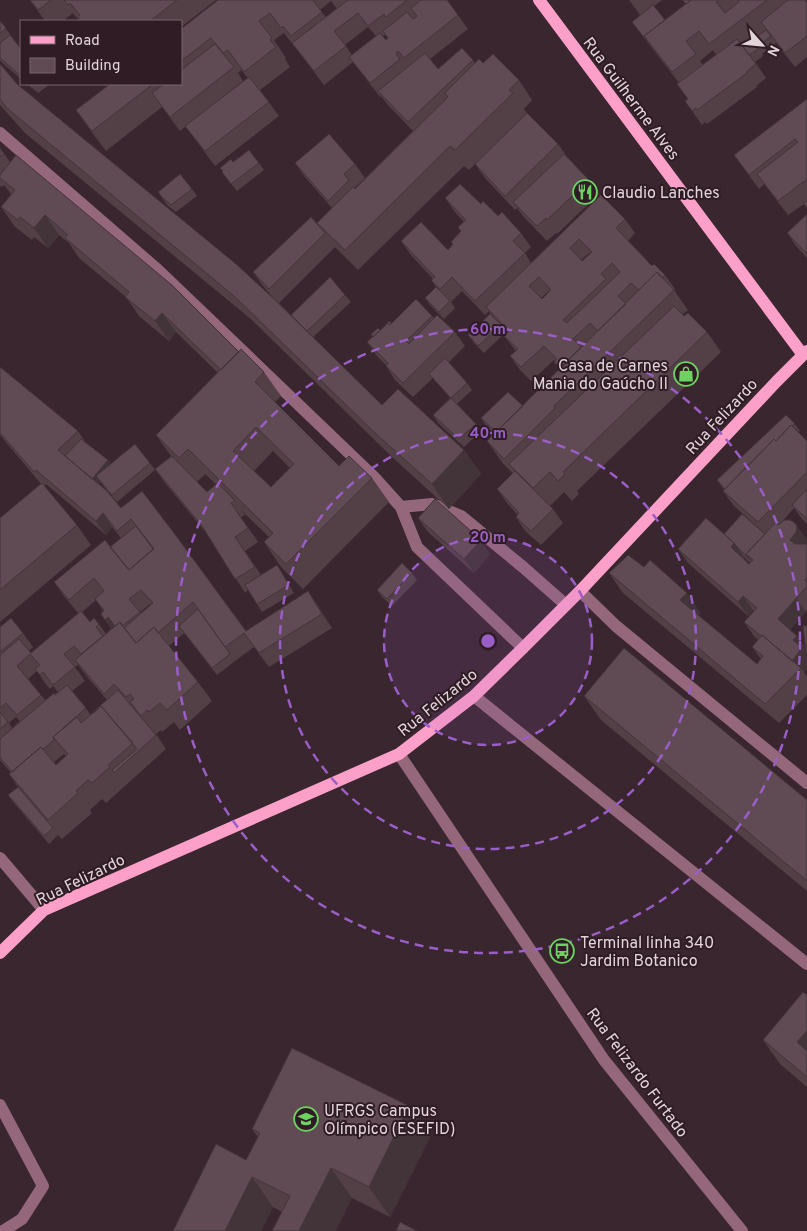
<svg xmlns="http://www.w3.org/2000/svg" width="807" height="1231" font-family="Overpass,sans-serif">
<rect width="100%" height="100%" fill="#3a262e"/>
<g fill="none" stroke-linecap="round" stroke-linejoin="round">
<path stroke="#94677b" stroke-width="12" d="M0,133L158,270L374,477L401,507L417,547L523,648
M401,507L432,504L461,516L523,567L566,605
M580,591L616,626L807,783
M474,696L807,964
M399,754L604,1060L742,1231
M0,858L44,910
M0,1105L43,1186L22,1219L3,1231"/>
<path stroke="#fc9fc9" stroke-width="12" d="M539,0L803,355
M0,953L44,910L399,754L474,696L523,648L580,591L776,382L807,351"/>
</g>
<path fill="#534047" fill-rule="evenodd" d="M30,0H216L181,27V21H79L73,13L63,21H45Z
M218,0H447L468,29L430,59L438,69L473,60L475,63H483L519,80L532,100L524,109L527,113L558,144L568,158L589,180L599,194L557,234L556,233L547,241L523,216L517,208L515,210L485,178L475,164L469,170L464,166L358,270L335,247L279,303L291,315L345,295L351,302L313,337L382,405L464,450L481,474L449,509L391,456L252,320L25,133L0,105V64L17,84L276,301L263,286L253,272L318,224L332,208L305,177L295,163L355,164L365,178L355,187V188L413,131L388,105L381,96L380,97L353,62L324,85L284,33L274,40L286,58L285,59L290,67L260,90L279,116L215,166L185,126L248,78L241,70L238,73L243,81L180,131L162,107L106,151L90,130L76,110L110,84H181V29ZM331,1L337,9L326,17L320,10ZM368,27L376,36L352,55L345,45ZM385,35L388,38L386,40L383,36Z
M629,0H662L654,6L665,20L686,4L682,0H807L805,1L807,3V57L795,67L776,43L762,54L763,56L755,62L766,78L756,86L757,87L707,124L705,122L702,125L685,101L688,99L677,84L679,83L632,22L640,15ZM713,50L716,55L703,65L700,61Z
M0,21L21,49V79L0,61Z
M27,84H48L49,85L38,93Z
M807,99V208L804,204L788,215L764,184L759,189L734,155Z
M0,148L10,162L264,372L281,396L275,402L339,466L372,478L389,502L303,589L281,567L264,542L269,537L241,510L245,515L241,517L258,542L245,551L261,575L277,565L294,593L262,612L248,590L245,593L208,535L165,483L155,469L171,456L156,435L218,373L176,332L169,341L139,316L126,297L79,258L69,243L59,235L48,248L34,237L32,240L15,227L1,207L11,194L4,185L2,187L0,186ZM273,451L290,468L271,487L254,471ZM205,474L216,484L207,492L197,482Z
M233,162L259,163L264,170L237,191L222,172L223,171L220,168Z
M192,189L197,196L176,212L167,205L158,192Z
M601,195L625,219L635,233L628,241L652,266L665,275L675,289L674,290L688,310L682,315L707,332L721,352L577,491L579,494L572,501L564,492L550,506L553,509L563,523L541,545L525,531L516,517L518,515L507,503L497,489L513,474L501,461L487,441L495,434L486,426L481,418L523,406L560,369L554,360L531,381L520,370L510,356L516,351L504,336L507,333L506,332L484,353L473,342L468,335L490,314L489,311L485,315L462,291L451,302L455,308L444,319L430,305L425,298L436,287L431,280L433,279L411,255L401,241L448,250L453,245L451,242L461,232L458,227L464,222L455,212L445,198L481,204L521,233L531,247L525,253L531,263ZM589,253L590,254L582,261L581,260ZM549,291L550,292L542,299L541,298Z
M807,214V258L797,247L787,233Z
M432,316L434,318L455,332L465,346L449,362L467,383L472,390L457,404L476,424L481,431L464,447L438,423L433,415L450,398L433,378L413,397L395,380L386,366V365L377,356L367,342L380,330L391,323Z
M0,367L78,431L86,443L108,460L110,464L150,463L155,470L117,502L100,482L99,484L121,508L246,631L308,591L332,628L269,667L254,647L235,661L217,675L184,633L169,646L198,682L212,701L180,730L174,722L162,732L161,730L156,734L166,749L106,803L102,799L90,810L92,813L62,839L58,835L49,844L13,802L8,795L18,787L9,774L11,773L0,760V627L23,633L33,647L29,651L31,653L78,613L64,596L54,582L110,547L121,538L112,527L106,535L46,484L44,486L77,525L91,545L0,622V518L41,484L0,435ZM96,600L103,611L101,614L111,629L106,634L99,624L90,622L82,612ZM150,604L151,605L141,613L140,612ZM78,665L89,679L107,700L91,715L72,691L85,681L75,667ZM37,671L45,683L50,689L53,686L58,692L45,700L28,679ZM16,717L20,721L12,728L9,723ZM64,754L66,756L56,765L54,762Z
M795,424L800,431L798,432L807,441V524L802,519L794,508L779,525L807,540L806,544H807V610L790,630L797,636L805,648L807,626V654L806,651L805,652L807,655V669L804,672L807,677V695L779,723L623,593L609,573L701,613L698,615L757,664L761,659L752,647L758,640L754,636L744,622L754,611L753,610L748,616L688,563L678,549L724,534H765L733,505L723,491L724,490L717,480ZM744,557L750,563L749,564L743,558Z
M418,518L490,554L474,573L428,532Z
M412,573L417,580L392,606L382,597L377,590Z
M584,696L807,800V891L601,720Z
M807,995V1087L780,1064L763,1040Z
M409,1106L430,1137L390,1217L352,1198L282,1212L273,1207L261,1231L246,1160L258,1137L252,1129Z"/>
<path fill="#43343a" d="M45,215L59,235L48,248L34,228Z
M162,313L176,332L169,341L155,321Z
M464,450L481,474L449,509L432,484Z
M108,460L113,468L96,476L100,482L96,488L91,480Z
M103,513L112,527L106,535L96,521Z
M797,526L807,540L806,546L800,554L790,540Z
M481,540L490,554L474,573L464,559Z
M734,543L744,557L740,561L731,547Z
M308,591L318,605L332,628L322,614Z
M687,593L701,613L694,620L680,600Z
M743,596L753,610L748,616L738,602Z
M796,598L806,612L787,633L778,619Z
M108,617L118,631L115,634L105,620Z
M797,636L806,650L805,652L807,655V669L804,672L801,668L791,662L793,640Z
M807,1031V1056L797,1042Z
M409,1106L430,1137L390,1217L369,1187Z
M331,1168L352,1198L336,1231H299Z
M252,1177L273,1207L261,1231H225Z"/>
<path fill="#604a53" stroke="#43343a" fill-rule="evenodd" d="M30,0H51L38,10Z
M64,0H177L150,21H82L78,17L80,15L70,3L68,5Z
M218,0H313L322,12L291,36L283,26L281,28L270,13L259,21L272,38L270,40L276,47L244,72L228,50L223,53L211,38L181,61V29Z
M348,0H407L386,17L384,14L368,26L358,13L334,31L346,46L314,71L292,43Z
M421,0H447L458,15L404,58L398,51L396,54L400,59L370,83L349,57L380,33L386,40L388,38L383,31L407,12L413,19L417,16L411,8Z
M683,0H691L686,4Z
M691,0H719L716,2L725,13L739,2L738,0H767L709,44L699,31L686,41L696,54L672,72L644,36Z
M788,0H805L807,3V36L785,53L761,22Z
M653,5L665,20L644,36L650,44H649L632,22Z
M0,21L6,28L0,33Z
M766,30L771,36L757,47L758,49L749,55L743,47Z
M10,35L21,49V76L0,58V43Z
M737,39L756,64L746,72L747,73L697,110L696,108L692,111L685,101L688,99L677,84Z
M215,44L234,67L170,117L152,93L164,84H181V70Z
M462,48L473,60L408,122L378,91L425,53L438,69Z
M493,54L519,80L509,90L513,93L455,150L450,146L345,250L317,223L353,187L355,189L448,97L445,93L479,59L483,63Z
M0,64L17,84L236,264L274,299L382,405L398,389L464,450L432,484L374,432L234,296L8,109L0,99Z
M249,77L269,102L205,151L185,126Z
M110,84H153L92,131L76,110Z
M807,99V179L778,201L757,174L798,142L795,139L749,175L734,155Z
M527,113L558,144L505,196L475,164Z
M329,134L355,164L344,174L349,180L328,201L295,163Z
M0,148L4,154L0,157Z
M249,150L259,163L231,184L222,172L223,171L220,168L231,159L233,162Z
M564,154L589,180L547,220L546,218L537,226L513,202Z
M16,155L173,286L239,352L221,370L162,313L155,321L125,297L129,292L65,238L68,235L45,215L34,228L20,217L18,220L1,207L15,190L0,178V175Z
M180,174L192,189L171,205L162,197L158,192Z
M460,184L481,204L483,201L498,216L502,212L521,233L513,241L525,253L475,301L452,277L440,289L431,280L435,277L401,241L421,222L448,250L453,244L451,242L461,231L458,227L466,220L445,198Z
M601,195L625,219L616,228L652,266L654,264L665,275L662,278L657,272L639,290L631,283L618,296L626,304L598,331L590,323L573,339L581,347L561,368L554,362L557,359L544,346L521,367L510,356L518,349L504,336L509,331L486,307ZM579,239L592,252L582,261L570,248ZM612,263L620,272L567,323L563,320L606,279L601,274ZM539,277L551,290L542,299L529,286Z
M807,201V208L803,203Z
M807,214V254L787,233Z
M311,217L325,233L269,289L253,272Z
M657,272L674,290L554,406L555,408L504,459L487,441Z
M330,277L345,295L307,331L291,315Z
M436,287L450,301L439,312L425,298Z
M416,299L432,316L406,341L409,344L437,315L455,332L403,383L386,366L388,363L367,342L388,323L390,325Z
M674,306L684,316L688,313L707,332L563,472L565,474L558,481L550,472L533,488L509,464Z
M490,314L501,325L478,346L468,335Z
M389,321L391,323L390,325L388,323L373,337L371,334L378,328L380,330Z
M241,349L264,372L255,382L339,466L349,456L372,478L286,564L264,542L273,533L188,449L179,458L156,435ZM256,427L294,464L271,487L233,451Z
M445,358L467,383L451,398L429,374Z
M0,367L78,431L58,450L107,491L121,508L142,491L174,533L246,631L308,591L322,614L259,653L244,633L225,647L193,602L158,633L154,627L136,643L124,628L153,603L141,590L129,599L140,612L122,626L120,622L115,626L108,617L105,620L101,614L104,610L95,599L104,591L94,578L69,600L54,582L105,540L129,570L154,549L131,519L117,531L103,513L96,521L36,470L34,472L0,433Z
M508,392L523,406L496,432L481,418Z
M451,398L476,424L459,439L433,415Z
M786,415L795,424L792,426L791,425L776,441L774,439L725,489L717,480Z
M791,425L807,441V472L758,522L723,491L774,439L776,441Z
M81,439L108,460L92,479L65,456Z
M135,444L150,463L112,495L96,476Z
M172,456L207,492L218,483L235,501L231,503L248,528L235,537L255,567L235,579L202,526L155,469Z
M515,471L553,509L531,531L516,517L519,513L497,489Z
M42,483L77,525L0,590V518Z
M807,489V519L792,505Z
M435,499L481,540L464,559L418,518Z
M742,514L765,534L746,554L751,560L739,549L734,543L724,534Z
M706,518L734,543L731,547L749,564L753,560L746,554L776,522L779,525L784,520H790L795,523L797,526L796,532L790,540L795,544H807V577L805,580L807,583V586L778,619L797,636L793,640L800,646L798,649L800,651L792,661L762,635L761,636L744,622L757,608L743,596L738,602L678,549Z
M136,526L153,549L129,570L110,547Z
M628,555L644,567L650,560L687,593L680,600L757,664L763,656L752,647L762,635L801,668L765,704L609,573Z
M402,563L412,573L387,599L377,590Z
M277,565L289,585L257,604L245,585Z
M198,609L230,654L212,668L179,626Z
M81,611L90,622L94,618L99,624L96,627L103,636L81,654L74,646L64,654L75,667L53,685L43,672L40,675L35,669L40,665L30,654L17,666L41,695L17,715L6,703L0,708V655L19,639L31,653Z
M11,618L23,633L0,652V627Z
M120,622L136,643L154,627L198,682L167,710L160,703L149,712L147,710L141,716L130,702L134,699L130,694L126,697L114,684L104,694L75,660Z
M803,626H807V652H806Z
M624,648L807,800V881L584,696Z
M67,685L86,708L53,737L54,740L43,749L41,747L12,772L0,757V739L54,693L55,695Z
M118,690L156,735L114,773L112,770L137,749L101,706L94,713L93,712Z
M101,706L133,743L108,765L110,767L92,783L88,780L76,791L78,793L48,820L9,774L41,747L56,765L68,754L53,737L77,717L81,723Z
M0,712L8,722L0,729Z
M18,787L53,828L44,836L8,795Z
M803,992L807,995V1031L797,1042L807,1051V1077L763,1040Z
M292,1048L409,1106L369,1187L331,1168L299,1231H272L290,1196L252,1177L225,1231H173L216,1144L246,1160L260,1133L252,1129Z
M400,1222L417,1231H396Z"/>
<circle cx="488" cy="641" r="104" fill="#9a5ec7" fill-opacity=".12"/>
<g fill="none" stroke="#9a5ec7" stroke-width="2.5" stroke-dasharray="9 6">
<circle cx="488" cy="641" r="104"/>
<circle cx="488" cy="641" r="208"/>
<circle cx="488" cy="641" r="312"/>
</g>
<defs>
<g id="restaurant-ring" transform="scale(1.25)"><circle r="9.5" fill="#2f1c25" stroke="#6cd362" stroke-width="1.5"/><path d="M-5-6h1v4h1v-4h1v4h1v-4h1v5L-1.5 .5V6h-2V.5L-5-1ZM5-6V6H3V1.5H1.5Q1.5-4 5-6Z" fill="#6cd362"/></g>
<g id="shop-ring" transform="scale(1.25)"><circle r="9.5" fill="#2f1c25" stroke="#6cd362" stroke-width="1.5"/><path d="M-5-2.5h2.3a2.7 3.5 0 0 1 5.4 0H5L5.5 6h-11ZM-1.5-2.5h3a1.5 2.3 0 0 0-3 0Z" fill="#6cd362"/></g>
<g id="bus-ring" transform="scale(1.25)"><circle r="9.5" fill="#2f1c25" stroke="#6cd362" stroke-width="1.5"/><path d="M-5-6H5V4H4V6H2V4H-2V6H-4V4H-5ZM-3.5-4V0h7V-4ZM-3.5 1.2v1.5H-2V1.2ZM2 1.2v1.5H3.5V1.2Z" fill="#6cd362"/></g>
<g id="university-ring" transform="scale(1.25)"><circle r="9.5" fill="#2f1c25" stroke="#6cd362" stroke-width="1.5"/><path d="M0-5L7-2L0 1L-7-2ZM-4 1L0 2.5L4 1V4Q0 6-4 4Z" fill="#6cd362"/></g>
</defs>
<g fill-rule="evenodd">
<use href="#restaurant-ring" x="585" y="192"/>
<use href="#shop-ring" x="686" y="374"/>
<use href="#bus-ring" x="562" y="951"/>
<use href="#university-ring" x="306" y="1119"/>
</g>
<g text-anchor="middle" stroke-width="4" stroke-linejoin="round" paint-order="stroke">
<g font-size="16" fill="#e2d4d9" stroke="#2f1c25">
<text transform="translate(632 98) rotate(53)" y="6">Rua Guilherme Alves</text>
<text transform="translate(721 416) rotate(-47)" y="6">Rua Felizardo</text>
<text transform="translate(437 702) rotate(-39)" y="6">Rua Felizardo</text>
<text transform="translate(80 879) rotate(-26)" y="6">Rua Felizardo</text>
<text transform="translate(638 1072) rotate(53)" y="6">Rua Felizardo Furtado</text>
</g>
<g font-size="16" fill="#e2d4d9" stroke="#2f1c25" text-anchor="start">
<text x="602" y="198">Claudio Lanches</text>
<text x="668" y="371" text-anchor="end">Casa de Carnes<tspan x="668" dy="18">Mania do Gaúcho II</tspan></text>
<text x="580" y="948">Terminal linha 340<tspan x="580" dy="18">Jardim Botanico</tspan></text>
<text x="324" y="1116">UFRGS Campus<tspan x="324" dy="18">Olímpico (ESEFID)</tspan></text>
</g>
</g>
<circle cx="488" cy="641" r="8" fill="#9a5ec7" stroke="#2f1c25" stroke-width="2.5"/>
<g font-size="15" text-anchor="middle" font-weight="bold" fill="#9a5ec7" stroke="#2f1c25" stroke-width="4" stroke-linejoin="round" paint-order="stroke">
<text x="488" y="334">60 m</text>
<text x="488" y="438">40 m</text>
<text x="488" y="542">20 m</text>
</g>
<rect x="20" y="20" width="162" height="65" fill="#2f1c25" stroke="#77666d"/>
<rect x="30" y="36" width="25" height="8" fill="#fc9fc9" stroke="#77666d"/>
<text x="65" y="45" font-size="15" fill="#e2d4d9">Road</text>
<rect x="30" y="58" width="25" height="15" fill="#604a53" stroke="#77666d"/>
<text x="65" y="70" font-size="15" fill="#e2d4d9">Building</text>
<g transform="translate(762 45) rotate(117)" stroke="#2f1c25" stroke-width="4" paint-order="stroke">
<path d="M0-4L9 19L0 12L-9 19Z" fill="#e2d4d9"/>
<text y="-8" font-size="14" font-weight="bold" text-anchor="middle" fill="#e2d4d9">N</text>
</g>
</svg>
